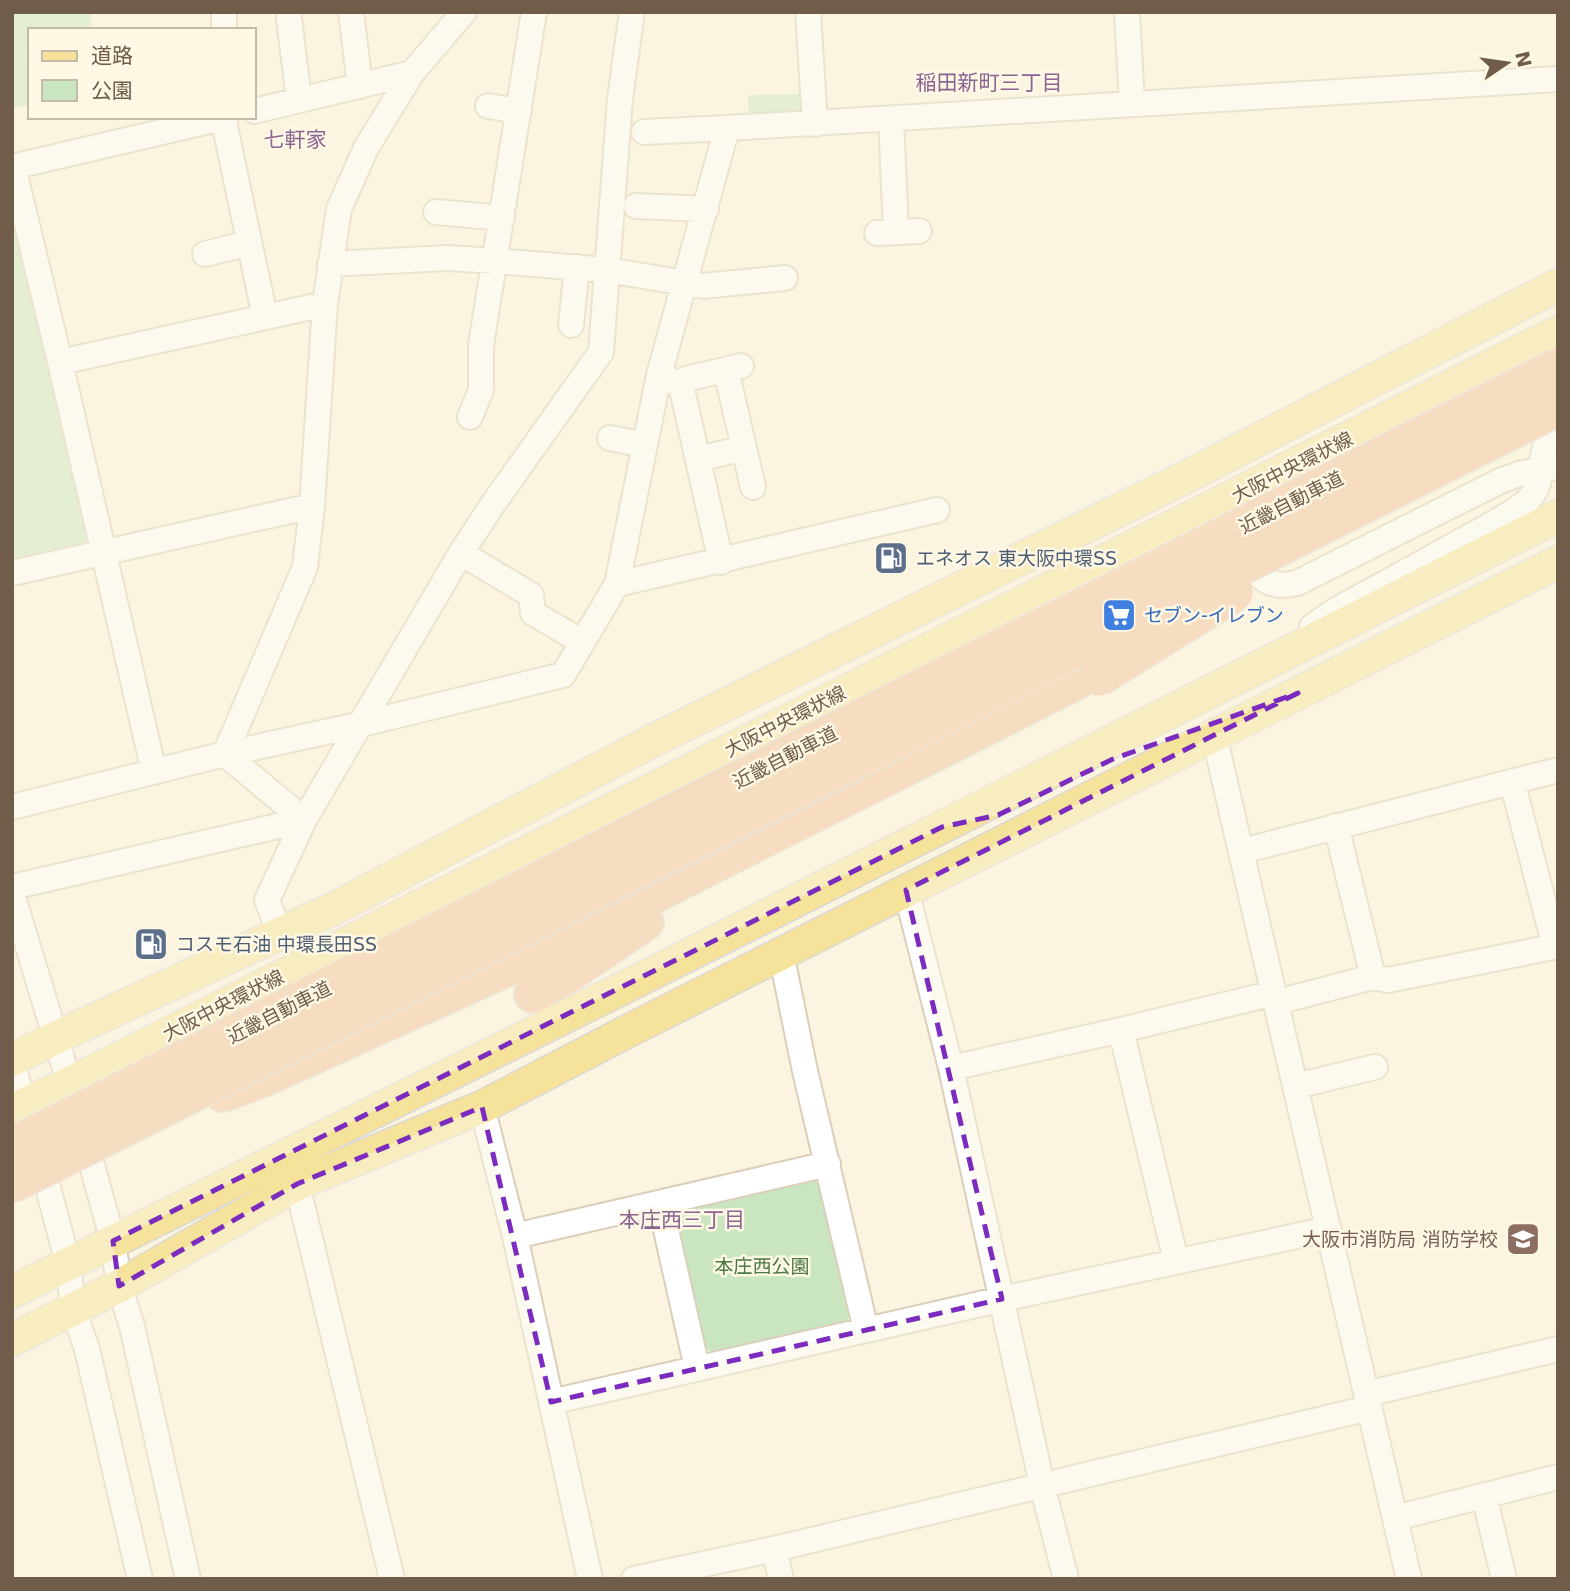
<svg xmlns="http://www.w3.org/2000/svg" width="1570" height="1591" font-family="'DejaVu Sans','Noto Sans JP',sans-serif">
<rect width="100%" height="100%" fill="#faf4e0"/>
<path fill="#c9e6c0" d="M12,12H91V30H30V105L12,109Z
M807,94L808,117L749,119L748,95Z
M12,213L88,536L84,545L12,560Z
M813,1177L823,1185L852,1312L846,1323L717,1354L701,1346L672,1220L679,1207Z"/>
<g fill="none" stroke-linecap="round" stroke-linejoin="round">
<g stroke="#dbcfbb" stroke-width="28">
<path id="minor" d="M351,12L360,86
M808,12L815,124
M1127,12L1132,103
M289,18L299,100
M224,30V12
M488,106L519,111
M254,111L412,73
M223,117L265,317
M891,119L896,232
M644,132L727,128
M12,167L226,117
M13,167L60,362L154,772
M636,206L706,209
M436,212L502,218
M877,233L919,231
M205,254L249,243
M330,264L447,258L496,261L608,270L703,286L785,278
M571,325L577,267
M60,362L325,304
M726,370L753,487
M659,375L681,385L721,562
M681,385L686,379L741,366
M470,417L481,390V345L534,12
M610,438L645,445
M698,459L744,448
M1251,545C1251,576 1267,590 1297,583L1500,481L1522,473L1558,467
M461,553L531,595L533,613L582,642
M12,573L312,506
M617,584L937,510
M1312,627C1331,611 1355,600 1376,588C1406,572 1436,555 1465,539C1485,528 1507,517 1525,503C1551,481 1533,446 1558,427
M1214,735L1409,1579
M1512,781L1555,947
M12,807L225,754L362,724L563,675L617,584L659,375L727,128L1558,79
M304,820L225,754L305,567L312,506L325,304L339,209L366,148L412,73L464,12
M1336,826L1373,977
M1242,851L1558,770
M12,887L304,820
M906,890L951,1068L1042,1485L1066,1579
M12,894L74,1098
M280,934L267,900L304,820L461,553L493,504L601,352L620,99L632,12
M781,953L805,1071L866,1330
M1277,1002L1373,977L1388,980L1558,946
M1121,1030L1176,1261
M12,1063L29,1119
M951,1068L1121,1030L1274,993
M1296,1086L1375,1067
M482,1107L515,1236L590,1579
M83,1133L113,1241L119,1286L132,1326L188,1579
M39,1154L68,1263L73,1309L87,1349L140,1579
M297,1184L392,1579
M660,1203L697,1368
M515,1236L828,1164
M1366,1394L1558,1349
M551,1402L1002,1299L1329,1229
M1484,1495L1504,1579
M1395,1518L1558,1477
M774,1549L781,1579
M634,1579L774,1549L1369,1408"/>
</g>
<g stroke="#dcd8d3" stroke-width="35">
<path id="major" d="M12,1060L57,1037L333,909L654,740L1188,476L1558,285
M12,1110L70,1083L1558,332
M12,1292L621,989L1558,516
M12,1340L119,1286L297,1184L482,1107L630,1030L1558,562"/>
</g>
<g stroke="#dcd8d3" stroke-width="40">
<path id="highway" d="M533,994L568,974L645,922
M223,1093L263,1078L526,959L1076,681C1090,672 1097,656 1097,639"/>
</g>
<use href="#minor" stroke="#fff" stroke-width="24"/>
<use href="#major" stroke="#f6e39b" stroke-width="32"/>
<use href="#highway" stroke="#f2bf99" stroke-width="37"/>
<g stroke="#dcd8d3" stroke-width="40" stroke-linecap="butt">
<path id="highway-bridge" d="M1099,677L1234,593
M12,1146L1558,367
M12,1184L1558,407"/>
</g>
<use href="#highway-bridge" stroke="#f2bf99" stroke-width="37"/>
</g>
<path d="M0 0H1570V1591H0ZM1298,693L906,890L1002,1299L551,1402L482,1107L297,1184L119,1286L113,1241L942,827L998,815L1113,759Z" fill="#faf4e0" fill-opacity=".55" fill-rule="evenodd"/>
<path fill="none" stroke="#7b2cbf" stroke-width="5" stroke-dasharray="14 9" stroke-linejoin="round" d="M1298,693L906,890L1002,1299L551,1402L482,1107L297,1184L119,1286L113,1241L942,827L998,815L1113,759Z"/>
<defs>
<g id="fuel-square" transform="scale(1.75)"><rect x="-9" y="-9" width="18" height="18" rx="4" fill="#5c6f8a" stroke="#fef8e5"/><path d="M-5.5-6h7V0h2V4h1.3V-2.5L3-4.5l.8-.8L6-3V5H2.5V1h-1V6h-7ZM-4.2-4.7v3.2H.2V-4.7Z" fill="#fff"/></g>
<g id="supermarket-square" transform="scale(1.75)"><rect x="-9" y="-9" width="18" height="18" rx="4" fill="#3f7fe0" stroke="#fef8e5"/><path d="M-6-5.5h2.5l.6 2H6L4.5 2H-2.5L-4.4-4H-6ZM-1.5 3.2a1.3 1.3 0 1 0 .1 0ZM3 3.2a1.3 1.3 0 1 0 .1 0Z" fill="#fff"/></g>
<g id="school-square" transform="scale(1.75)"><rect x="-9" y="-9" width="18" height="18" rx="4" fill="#8d6e63" stroke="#fef8e5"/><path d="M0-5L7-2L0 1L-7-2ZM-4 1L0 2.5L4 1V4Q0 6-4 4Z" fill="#fff"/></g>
</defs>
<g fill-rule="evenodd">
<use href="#fuel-square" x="891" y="558"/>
<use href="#supermarket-square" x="1119" y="615"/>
<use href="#fuel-square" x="151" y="944"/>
<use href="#school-square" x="1523" y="1239"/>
</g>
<g text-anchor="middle" stroke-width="5" stroke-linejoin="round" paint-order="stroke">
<g font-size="19" fill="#6f5d49" stroke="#fef8e5">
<text transform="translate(1292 467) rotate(-27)" y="7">大阪中央環状線</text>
<text transform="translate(1291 502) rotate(-27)" y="7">近畿自動車道</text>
<text transform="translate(785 721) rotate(-27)" y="7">大阪中央環状線</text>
<text transform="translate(785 757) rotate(-27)" y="7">近畿自動車道</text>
<text transform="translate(223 1005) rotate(-27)" y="7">大阪中央環状線</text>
<text transform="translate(279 1012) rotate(-27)" y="7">近畿自動車道</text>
</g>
<g font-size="19" fill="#4e5e75" stroke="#fef8e5" text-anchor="start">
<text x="916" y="565">エネオス 東大阪中環SS</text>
<text x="176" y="951">コスモ石油 中環長田SS</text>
</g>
<g font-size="19" fill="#366cbe" stroke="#fef8e5" text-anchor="start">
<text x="1144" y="622">セブン-イレブン</text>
</g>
<g font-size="19" fill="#785e54" stroke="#fef8e5" text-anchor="end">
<text x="1498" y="1246">大阪市消防局 消防学校</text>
</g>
<g font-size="19" fill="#4c7a44" stroke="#fef8e5">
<text x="762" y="1273">本庄西公園</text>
</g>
<g font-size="21" fill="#8b6592" stroke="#fef8e5">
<text x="989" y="90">稲田新町三丁目</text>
<text x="295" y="147">七軒家</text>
<text x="682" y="1227">本庄西三丁目</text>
</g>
</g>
<rect width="1570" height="1591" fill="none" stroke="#6f5d49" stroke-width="28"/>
<rect x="28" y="28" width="228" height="91" fill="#fef8e5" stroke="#c5baa7" stroke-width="2"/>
<rect x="42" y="51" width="35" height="10" fill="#f6e39b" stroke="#c5baa7" stroke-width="2"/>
<text x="91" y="63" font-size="21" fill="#6f5d49">道路</text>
<rect x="42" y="80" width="35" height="21" fill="#c9e6c0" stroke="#c5baa7" stroke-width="2"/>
<text x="91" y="98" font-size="21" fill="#6f5d49">公園</text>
<g transform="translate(1507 63) rotate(77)" stroke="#fef8e5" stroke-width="5" paint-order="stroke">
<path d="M0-5L12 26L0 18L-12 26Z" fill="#6f5d49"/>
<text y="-10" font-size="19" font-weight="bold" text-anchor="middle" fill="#6f5d49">N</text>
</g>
</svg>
